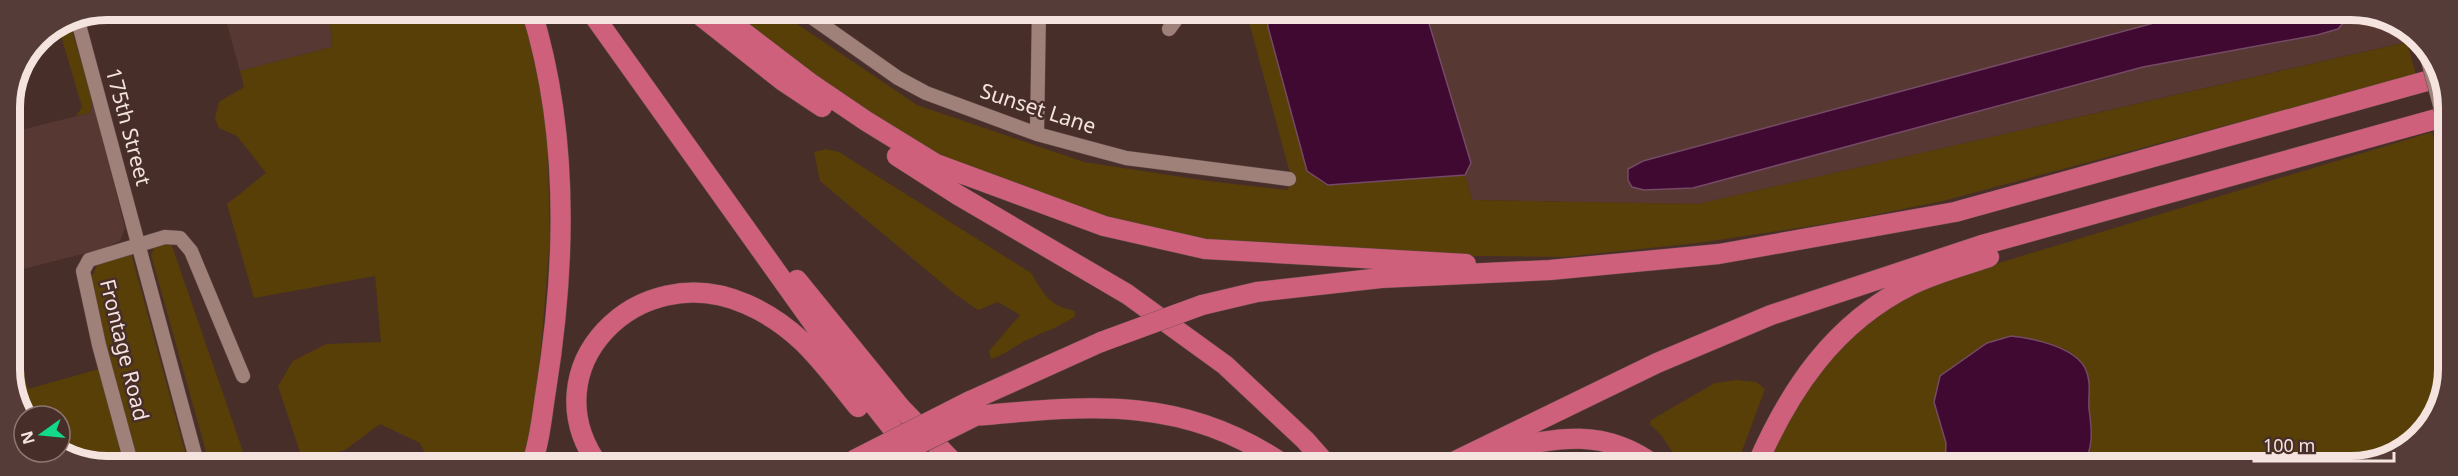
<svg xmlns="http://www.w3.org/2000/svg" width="2458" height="476" font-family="'Noto Sans',sans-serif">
<rect width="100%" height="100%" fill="#482e29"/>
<path fill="#583832" d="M223,9H329L332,47L240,71Z
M1425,10H2364L2412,32L2415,40L1698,204L1472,200L1465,175L1471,163Z
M93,102L125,228L120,241L102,249L11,272L9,133L89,113Z"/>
<path fill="#573f07" d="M329,9H522L540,76L547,133L550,237L537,399L523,466H431L420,443L380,424L345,450L303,461L278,386L293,361L326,344L381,342L375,276L254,298L227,204L266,173L237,136L219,128L215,118L219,102L244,87L240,71L332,47Z
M727,9H775L917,105L1084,162L1208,181L1288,190L1290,173L1249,22L1254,9H1275L1271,10L1268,27L1307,171L1328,185L1465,175L1472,200L1698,204L2407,42L2416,75L1943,201L1844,221L1698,243L1564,257L1395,255L1155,235L965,168L914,140L823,81Z
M70,24L93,102L89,113L76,116L82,107L59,29Z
M2432,132L2434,139L2447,135L2448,382L2416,442L2357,467H1764L1789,410L1849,335L1913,292L1959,275Z
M826,149L839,152L1031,273C1045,295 1048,305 1075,311V316C1061,327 1045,331 1029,339C1015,345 1006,355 991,359L989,351L1020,315L998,302L978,310L955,294L820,181L814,152Z
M171,243L248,466H210L151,255L154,248Z
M131,253L189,466H139L93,300L92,276L98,263Z
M12,347L20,354L28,389L99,369L124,466H94L60,451V416H26L12,394Z
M1736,380L1756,382L1765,389L1736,467H1682L1662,436L1650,424L1651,420L1715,383Z"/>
<path fill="#3f0931" stroke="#754a65" stroke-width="1.5" d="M1275,9L1425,10L1471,163L1465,175L1328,185L1307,171L1268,27L1267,16Z
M2202,10H2343L2344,22L2338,29L2317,35L2143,67L1693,188L1644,190L1632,187L1628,180V169L1643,161Z
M2011,336C2033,338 2074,347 2085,368C2092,382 2088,395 2089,409C2092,430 2094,448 2082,467H1945L1946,443L1934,402L1940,376L1987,343Z"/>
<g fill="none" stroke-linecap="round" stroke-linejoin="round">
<g stroke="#614b47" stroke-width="15">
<path id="minor" d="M800,9L898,78L926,93L1037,134L1126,158L1289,179
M78,21L198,466
M1169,29L1180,14L1178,9
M2424,48L2429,64
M1037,134L1039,9
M132,466L99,345L83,271L89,260L165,237L180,238L191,251L243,376"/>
</g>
<g stroke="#614b47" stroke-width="21">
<path id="highway" d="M531,9C569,130 566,266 546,390C542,415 540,442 531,466
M589,9L848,372L922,466
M692,9L783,81L822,107
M713,9L810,83L866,121L936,164L1104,226L1205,249L1466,264
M897,156L958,195L1127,294L1225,365L1305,440L1328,466
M797,280L901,408L957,466
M1202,305L1257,292L1381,278L1550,270L1719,254L1955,212L2441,77
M970,401L1101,342
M975,416C1091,405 1184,395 1286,466
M1484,454C1548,440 1600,423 1657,467
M599,466C528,369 637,256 746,304C799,327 823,364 858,407
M1443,467L1657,363L1771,315L1982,245L2447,116
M1756,467C1789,390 1834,323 1911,285C1935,273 1963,266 1989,257"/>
</g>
<use href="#minor" stroke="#a0817a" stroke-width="14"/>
<use href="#highway" stroke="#ce607c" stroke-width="20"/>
<g stroke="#614b47" stroke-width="15" stroke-linecap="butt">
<path id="minor-bridge" d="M2429,64L2447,132"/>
</g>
<g stroke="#614b47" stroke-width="21" stroke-linecap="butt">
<path id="highway-bridge" d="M1101,342L1202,305
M854,460L970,401
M875,466L975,416"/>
</g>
<use href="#minor-bridge" stroke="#a0817a" stroke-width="14"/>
<use href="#highway-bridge" stroke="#ce607c" stroke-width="20"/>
</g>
<g text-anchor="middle" stroke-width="5" stroke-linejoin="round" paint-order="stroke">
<g font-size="21" fill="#f4e3df" stroke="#482e29">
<text transform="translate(1038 109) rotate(18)" y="7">Sunset Lane</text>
<text transform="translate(128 127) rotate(75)" y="7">175th Street</text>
<text transform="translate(124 350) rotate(76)" y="7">Frontage Road</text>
</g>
</g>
<path d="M0 0H2458V476H0ZM107 20H2351A87 87 0 0 1 2438 107V369A87 87 0 0 1 2351 456H107A87 87 0 0 1 20 369V107A87 87 0 0 1 107 20Z" fill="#563c38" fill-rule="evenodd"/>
<path fill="none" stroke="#f4e3df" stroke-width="8" d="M107 20H2351A87 87 0 0 1 2438 107V369A87 87 0 0 1 2351 456H107A87 87 0 0 1 20 369V107A87 87 0 0 1 107 20Z"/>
<g transform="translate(42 434) rotate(255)"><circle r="28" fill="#482e29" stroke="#8d7672" stroke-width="1.5"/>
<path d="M0-4.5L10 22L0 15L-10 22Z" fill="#13d98a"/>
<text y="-9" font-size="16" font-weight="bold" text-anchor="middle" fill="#f4e3df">N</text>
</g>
<path d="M2254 452v9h140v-9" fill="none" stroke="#f4e3df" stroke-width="3"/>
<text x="2263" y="452" font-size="18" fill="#f4e3df" stroke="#482e29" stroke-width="4.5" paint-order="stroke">100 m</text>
</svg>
